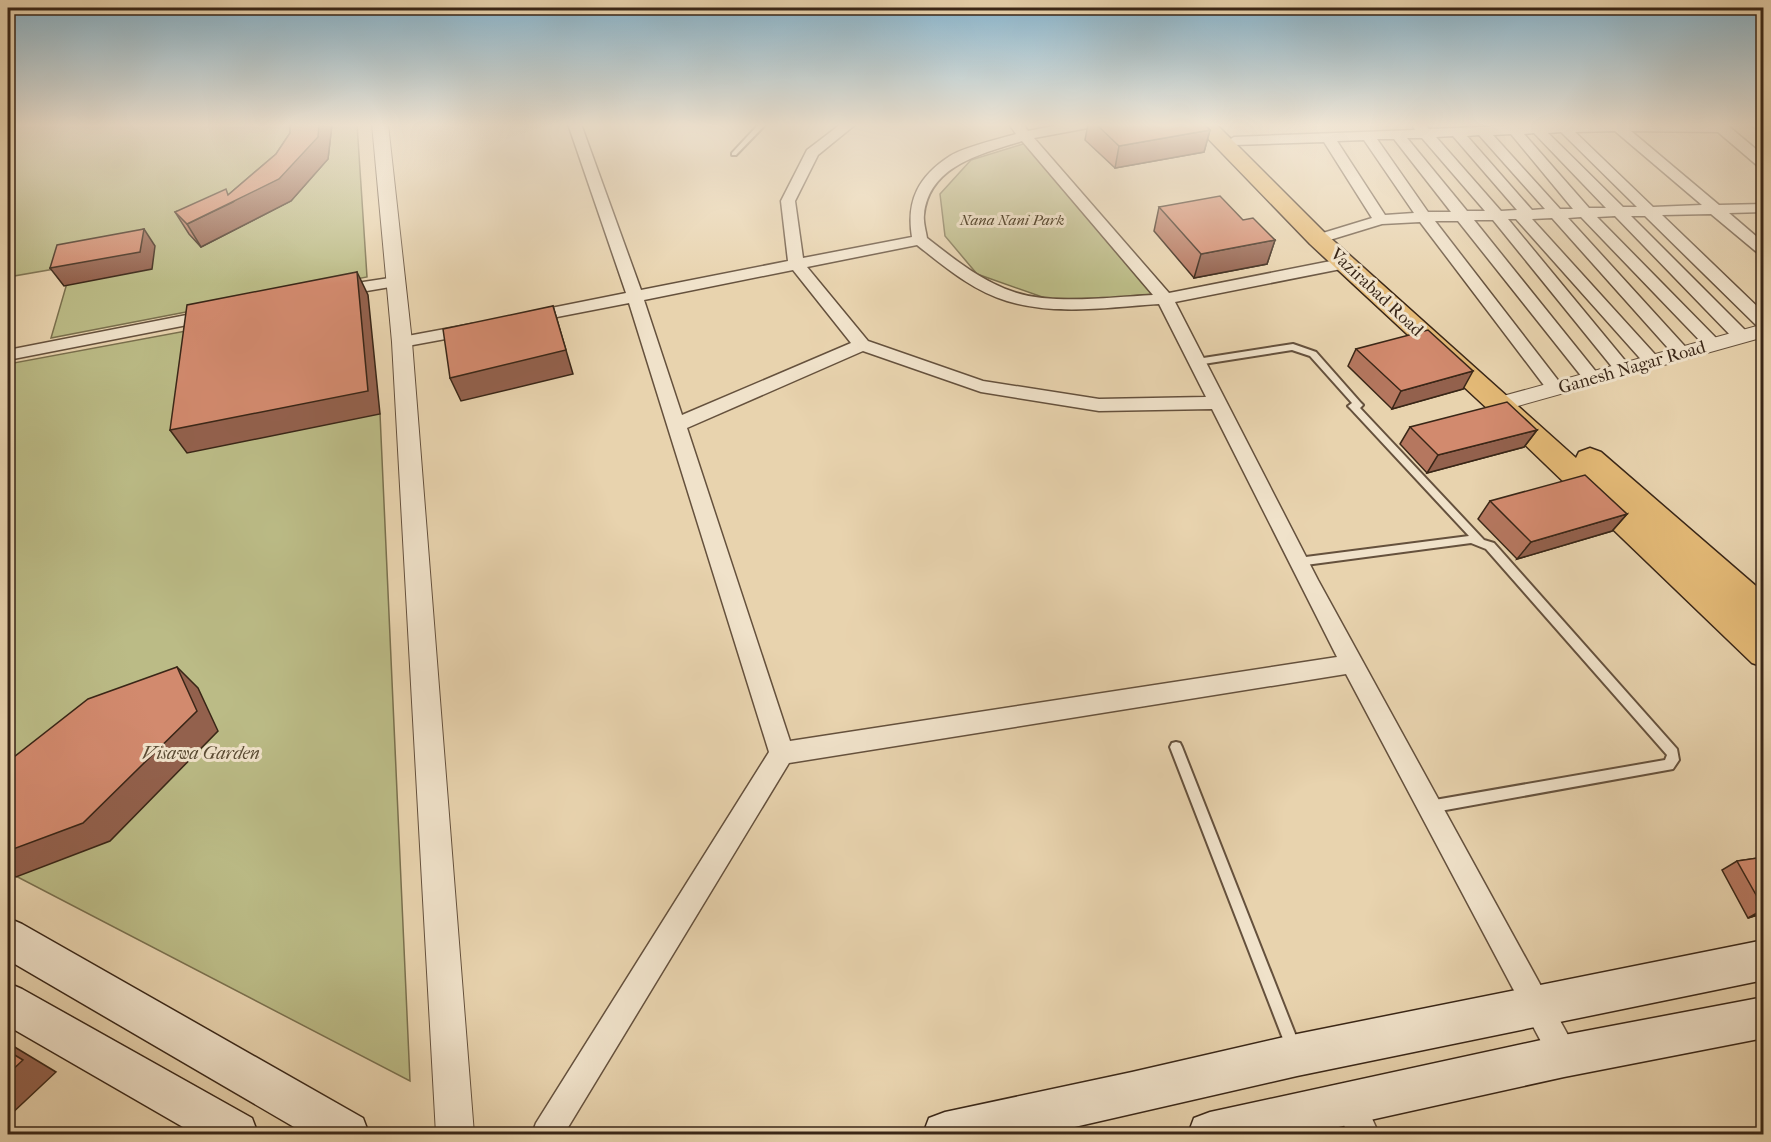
<svg xmlns="http://www.w3.org/2000/svg" width="1771" height="1142" font-family="'IM FELL French Canon',serif">
<rect width="100%" height="100%" fill="#e8d3ae"/>
<filter id="stains"><feTurbulence type="fractalNoise" baseFrequency=".00333" numOctaves="4"/><feColorMatrix values="0 0 0 0 .2 0 0 0 0 .09 0 0 0 0 .02 0 0 0 .5 -.17"/></filter>
<radialGradient id="worn" r=".72"><stop offset=".6" stop-color="#630" stop-opacity="0"/><stop offset="1" stop-color="#630" stop-opacity=".3"/></radialGradient>
<path fill="#bbbb86" stroke="#7a704e" stroke-width="1.5" d="M8,124H357L367,277L51,338L72,266L8,277Z
M1026,143L1155,294L1107,298L1048,299L977,274L945,236L940,194L971,160Z
M202,328L380,414L410,1081L8,872V364Z"/>
<g fill="none" stroke-linecap="round" stroke-linejoin="round">
<g stroke="#65513d" stroke-width="4">
<path id="service" d="M759,124H766L736,155H732V153Z
M1293,344L1316,352L1361,403L1363,405L1360,408L1484,540L1494,543L1677,749L1679,760L1673,769L1429,813L1425,811L1423,807L1425,803L1429,801L1665,760L1667,755L1486,549L1471,543L1298,566L1294,565L1293,562L1294,559L1298,558L1469,536L1350,408L1348,406L1352,403L1310,356L1292,350L1197,365L1193,362L1197,359Z
M1176,742L1180,743L1182,747L1301,1049L1299,1054L1294,1056L1289,1054L1287,1049L1170,747L1172,743Z"/>
</g>
<g stroke="#65513d" stroke-width="3">
<path id="minor" d="M568,124H581L641,290L788,261L781,201L807,150L841,124H856L818,155L795,201L803,258L912,237C906,200 919,176 950,156C964,147 999,139 1016,134L1009,124H1023L1028,131L1063,124H1094L1088,128L1034,138L1169,293L1346,258L1352,260L1354,263L1346,268L1175,302L1318,580L1574,1046L1579,1056L1574,1066L1564,1071L1554,1066L1346,674L789,763L564,1134H532L536,1123L769,752L629,303L526,323L518,318L526,313L626,293ZM1022,141L1153,295C1112,297 1052,305 1014,292C981,281 954,259 927,238C926,231 923,222 924,215C929,165 982,154 1022,141ZM917,245C945,267 973,291 1007,301C1056,316 1110,307 1159,304L1206,397L1099,399L983,381L868,341L807,267ZM793,270L851,343L682,415L644,300ZM863,351L981,392L1099,411L1212,409L1337,657L790,741L687,428Z
M1415,124H1425L1429,129L1504,126L1503,124H1726L1764,156V168L1759,167L1718,132L1631,131L1719,205L1764,204V212L1729,213L1764,243V255L1759,254L1711,214L1662,215L1764,313V328L1758,327L1645,216H1631L1747,332L1749,336L1747,340H1735L1615,216L1597,217L1722,344L1719,348H1707L1581,217L1568,218L1691,353L1688,357H1676L1552,218L1532,219L1661,361L1658,365H1646L1516,219H1508L1632,369L1629,373H1617L1493,220H1474L1601,378L1598,382H1586L1458,221H1435L1564,388L1561,392H1549L1420,222L1382,224L1323,242H1313L1310,239L1313,236L1372,218L1324,142L1234,145L1227,141L1234,137L1415,130L1413,127ZM1615,131L1702,205L1653,207L1575,132ZM1561,132L1637,207H1623L1548,133ZM1534,133L1606,208H1589L1524,134ZM1511,134L1573,209H1560L1493,135ZM1479,135L1545,209L1532,210L1467,136ZM1453,136L1517,210L1501,211L1436,137ZM1407,138H1422L1485,211H1467ZM1377,139H1394L1451,212H1428ZM1364,140L1414,213L1385,215L1337,141Z
M1750,124H1764V135Z
M396,277L402,279L404,282L402,285L337,296L329,291L337,286Z
M212,310L218,311L220,315L218,319L8,360V350Z
M472,324L478,325L480,329L478,333L402,347L396,346L394,342L396,338L402,337Z
M1349,1088L1360,1092L1379,1134H1348L1334,1103L1338,1092Z"/>
</g>
<g stroke="#65513d" stroke-width="2">
<path id="tertiary" d="M372,124H388L412,342L474,1134H436L392,342Z
M1764,324V337L1500,411L1492,409L1489,404L1492,399Z"/>
</g>
<g stroke="#392617" stroke-width="3">
<path id="secondary" d="M8,918L22,924L363,1118L369,1134H306L8,960Z
M1764,940V980L1297,1076L1044,1134H923L929,1118L945,1112L1132,1072L1297,1034Z
M8,983L22,989L252,1118L258,1134H195L8,1026Z
M1764,997V1038L1564,1077L1307,1134H1188L1194,1118L1210,1112L1564,1035Z"/>
</g>
<g stroke="#392617" stroke-width="3">
<path id="primary" d="M1194,124H1216L1326,234L1576,458L1579,452L1590,448L1601,452L1764,593V628L1758,626L1764,631V667L1752,663L1490,411L1310,244Z"/>
</g>
<use href="#service" fill="#f0e2ca" fill-rule="evenodd"/>
<use href="#minor" fill="#f0e2ca" fill-rule="evenodd"/>
<use href="#tertiary" fill="#f0e2ca" fill-rule="evenodd"/>
<use href="#secondary" fill="#f0e2ca" fill-rule="evenodd"/>
<use href="#primary" fill="#e4ba77" fill-rule="evenodd"/>
</g>
<path fill="#b5775f" stroke="#392617" stroke-width="1.5" d="M290,124H332L328,159L291,201L201,247L189,234L175,212L228,195L276,154L290,133Z
M1088,124H1204L1210,130L1204,152L1115,168L1085,140Z
M1159,207L1243,220L1275,240L1267,264L1194,278L1154,231Z
M1356,349L1463,389L1392,409L1348,366Z
M1410,427L1537,430L1524,447L1427,473L1400,444Z
M1490,501L1627,514L1612,531L1517,559L1478,519Z
M1764,857V913L1748,918L1722,870L1737,861Z"/>
<path fill="#93614d" stroke="#392617" stroke-width="1.5" d="M319,124H332L328,159L291,201L201,247L187,224L233,202Z
M1210,130L1204,152L1115,168L1119,146Z
M144,229L155,246L152,269L64,286L50,268Z
M1275,240L1267,264L1194,278L1201,254Z
M8,253L12,258L8,261Z
M357,272L368,295L380,414L187,453L170,430Z
M553,306L573,374L461,401L450,378Z
M1473,371L1463,389L1392,409L1401,391Z
M1537,430L1524,447L1427,473L1438,455Z
M1627,514L1612,531L1517,559L1531,542Z
M177,667L198,688L218,731L110,841L16,877L8,872V851Z
M1764,909V913L1748,918Z
M8,1043L56,1072L8,1117Z"/>
<path fill="#d28a6e" stroke="#392617" stroke-width="1.5" d="M290,124H319L318,137L279,179L187,224L175,212L226,189L228,195L276,154L290,133Z
M1096,124H1204L1210,130L1119,146Z
M1220,196L1243,220L1253,218L1275,240L1201,254L1159,207Z
M144,229L140,252L50,268L57,245Z
M357,272L368,391L170,430L187,305Z
M553,306L566,350L450,378L443,329Z
M1428,330L1473,371L1401,391L1356,349Z
M1507,402L1537,430L1438,455L1410,427Z
M1585,475L1627,514L1531,542L1490,501Z
M177,667L197,711L83,823L8,851V779L14,757L88,699Z
M1764,857V909L1737,861Z
M8,1051L23,1060L8,1074Z"/>
<linearGradient id="sky" x2="0" y2="1"><stop stop-color="#87b6d0"/><stop offset="0.44" stop-color="#f5ebdb"/><stop offset="1" stop-color="#f5ebdb" stop-opacity="0"/></linearGradient>
<rect width="1771" height="284" fill="url(#sky)"/>
<g text-anchor="middle" stroke-width="6" stroke-linejoin="round" paint-order="stroke">
<g font-size="15" font-style="italic" fill="#5a4b33" stroke="#f0e2ca">
<text x="1012" y="225">Nana Nani Park</text>
</g>
<g font-size="18" fill="#392617" stroke="#f0e2ca">
<text transform="translate(1377 292) rotate(43)" y="6">Vazirabad Road</text>
<text transform="translate(1632 367) rotate(-16)" y="6">Ganesh Nagar Road</text>
</g>
<g font-size="18" font-style="italic" fill="#5a4b33" stroke="#f0e2ca">
<text x="201" y="759">Visawa Garden</text>
</g>
</g>
<rect width="1771" height="1142" fill="none" stroke="#e8d3ae" stroke-width="30"/>
<rect x="9" y="9" width="1753" height="1124" fill="none" stroke="#392617" stroke-width="3"/>
<rect x="15" y="15" width="1741" height="1112" fill="none" stroke="#392617" stroke-width="1.5"/>
<rect width="100%" height="100%" filter="url(#stains)"/>
<rect width="100%" height="100%" fill="url(#worn)"/>
</svg>
